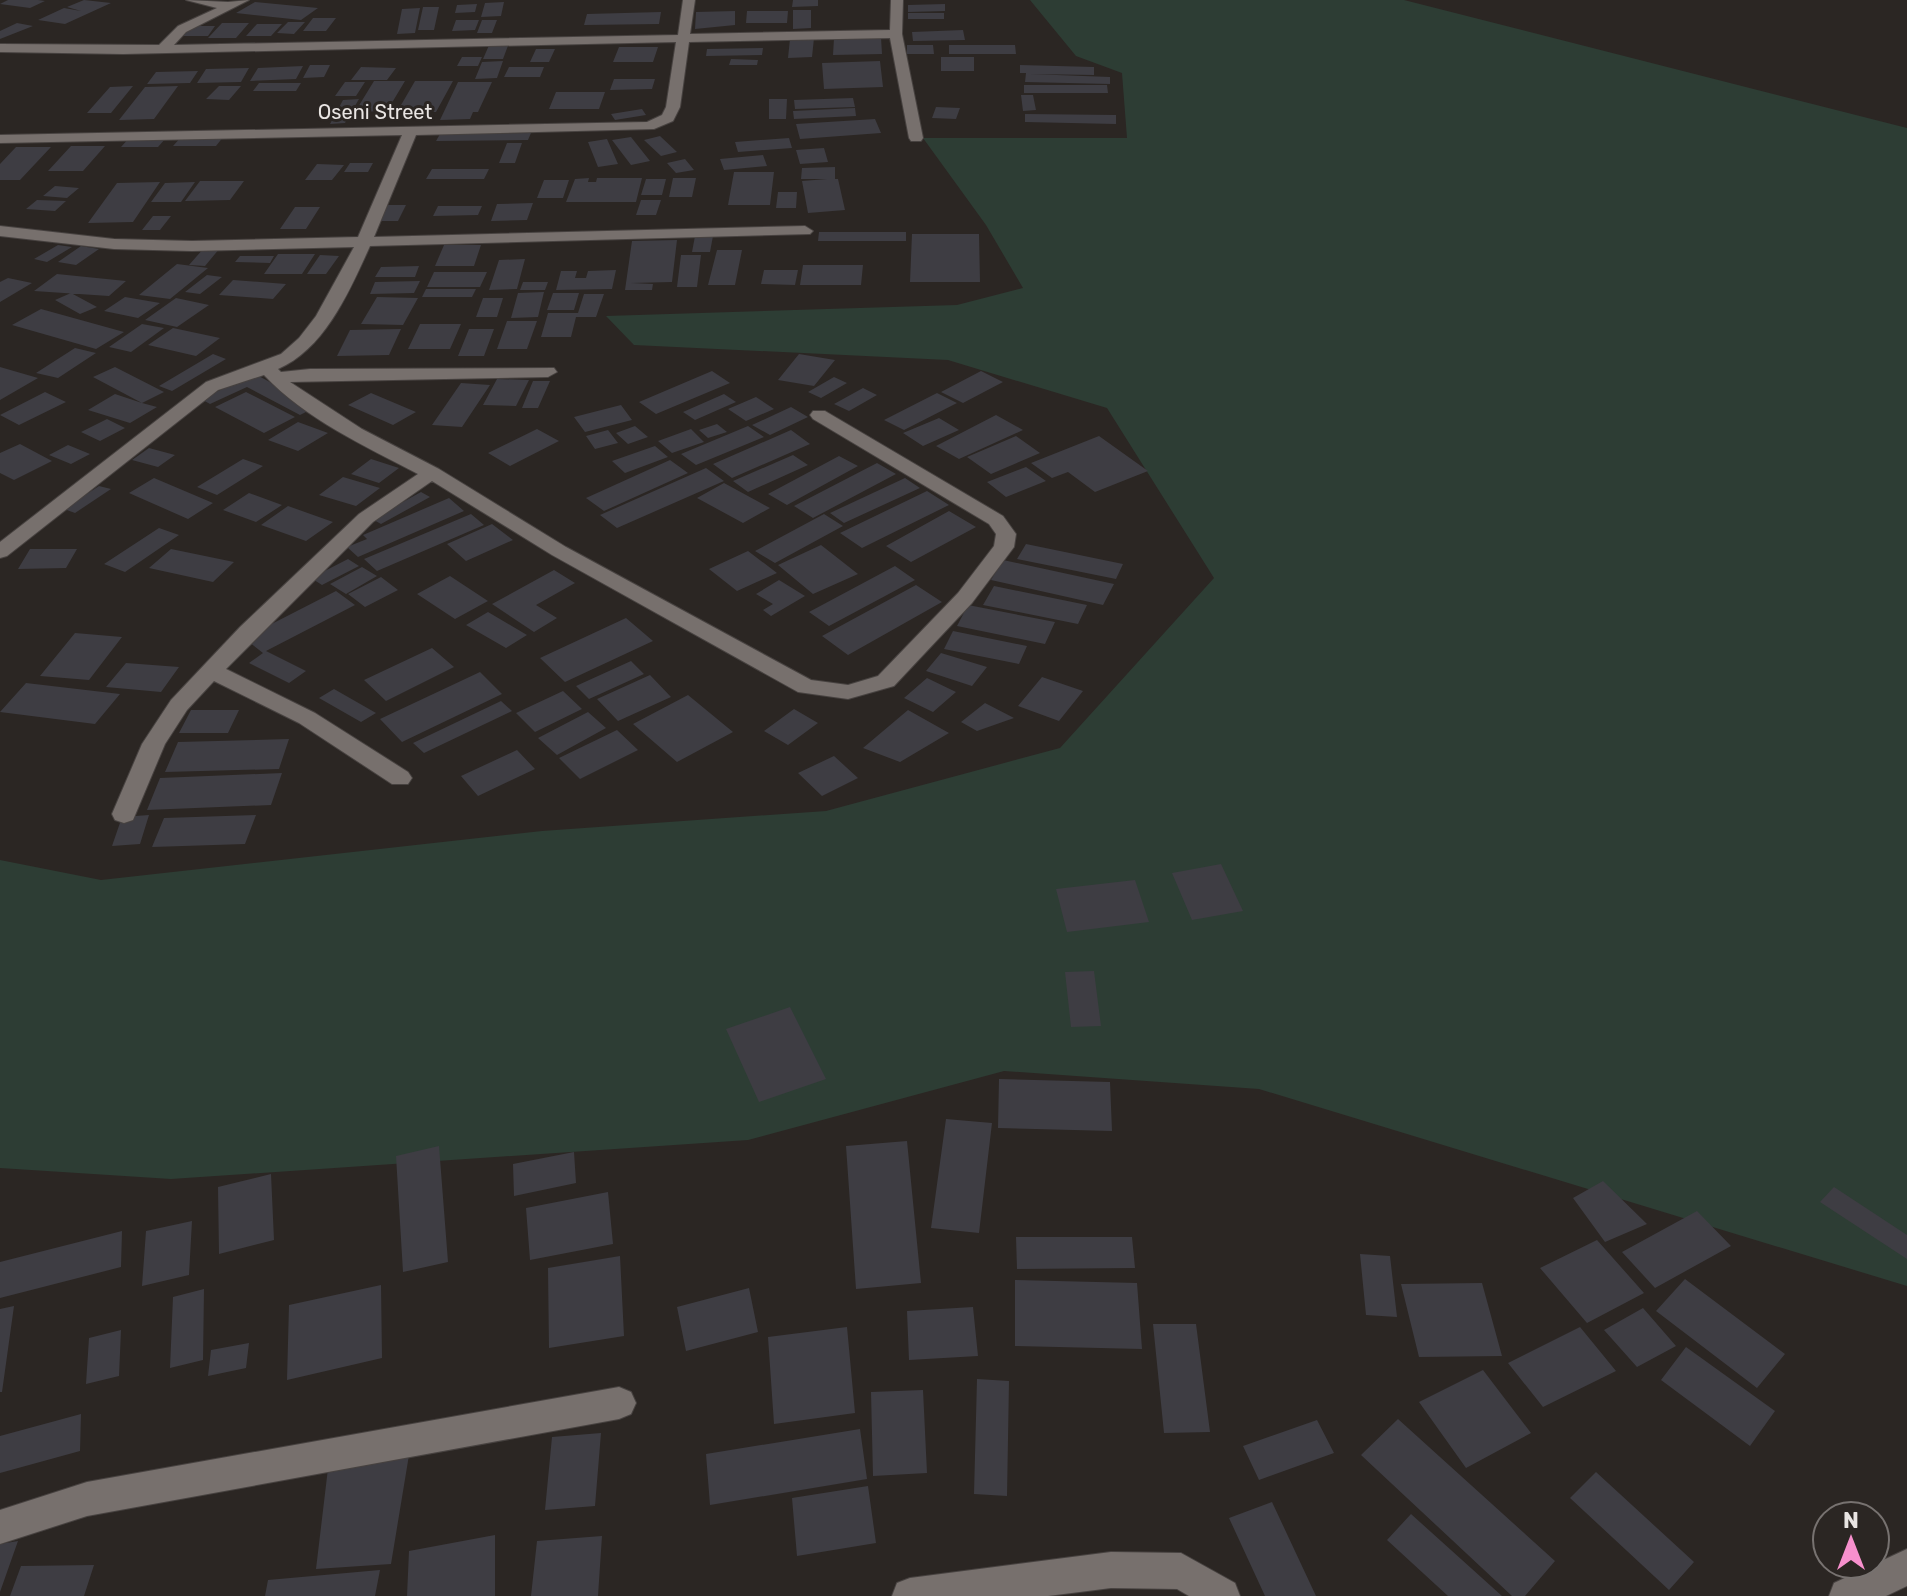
<svg xmlns="http://www.w3.org/2000/svg" width="1907" height="1596" font-family="Rubik,sans-serif">
<rect width="100%" height="100%" fill="#2b2623"/>
<path fill="#2d3d34" d="M1030,0H1404L1907,128V1286L1259,1089L1004,1071L748,1140L171,1179L0,1168V860L101,880L542,831L826,811L1060,748L1214,578L1107,408L948,360L634,345L606,316L957,305L1023,288L986,225L923,138H1127L1122,73L1076,56Z"/>
<path fill="#3e3d43" d="M8,0H38L45,1L30,8L0,4Z
M84,0L111,3L65,24L38,20L64,8L81,11L67,7Z
M793,0H818V6L792,7Z
M255,2L318,8L301,20L236,13Z
M504,2L501,16L481,17L485,3Z
M477,4L475,12L455,13L457,5Z
M945,4V11L908,12V5Z
M423,7H439L434,30H418Z
M420,8L415,33L397,34L402,9Z
M793,10H811V28L793,29Z
M735,11V25L695,29L696,12Z
M747,11H788L787,23H746Z
M661,12L659,24L584,25L587,14Z
M908,13H944V19H908Z
M313,18H336L326,31H303Z
M456,20H479L475,30L452,31Z
M482,20H497L492,33H477Z
M288,22H305L294,34L277,33Z
M17,23L33,26L0,39V31Z
M222,23H249L236,38H208Z
M257,24H282L271,36H246Z
M190,26H215L208,36H182Z
M963,30L965,40L913,41L912,32Z
M881,37L882,54L833,55L834,38Z
M814,38L812,57L788,58L790,39Z
M490,43H509L503,59H483Z
M907,45H933L934,54H907Z
M949,45H1015L1016,54H949Z
M619,47H658L653,62H613Z
M763,48L762,55L706,56L707,49Z
M536,49H555L549,62H530Z
M462,57H482L478,66H457Z
M941,57H974V71H941Z
M731,59L758,60L757,65H729Z
M503,61L497,78L475,79L482,62Z
M880,61L883,87L824,89L822,63Z
M310,65H330L324,77L303,78Z
M1020,65L1094,67V75L1030,74L1110,77V84L1025,82L1026,73H1020Z
M303,66L296,79L250,81L258,68Z
M361,67L396,68L387,80H351Z
M509,67H544L540,77H504Z
M249,68L241,82L197,83L206,69Z
M198,71L190,83L147,84L156,72Z
M614,79H655L652,89L610,90Z
M374,81H405L387,111L355,112Z
M415,81H453L436,112H397Z
M345,82H365L356,96H335Z
M458,82H492L478,112H473L470,119L440,120Z
M259,83H301L296,91H253Z
M1024,85H1107L1108,93H1024Z
M133,86L111,113H87L110,87Z
M178,86L154,119L119,120L145,87Z
M219,86H241L229,100L206,99Z
M556,92H605L599,109H549Z
M1021,95H1033L1036,110L1023,111Z
M853,98L855,107L795,109L794,100Z
M359,99L345,123L330,124L343,100Z
M769,99H787L786,119H769Z
M936,107L960,108L956,119L932,118Z
M855,108L856,116L794,119L793,111Z
M642,109L646,115L615,120L611,114Z
M1025,114L1116,115V124L1025,122Z
M875,119L881,133L800,139L796,124Z
M531,133L528,140L436,141L440,134Z
M182,136H224L216,146H173Z
M660,136L677,152L661,156L644,140Z
M130,137L166,138L158,147H121Z
M631,137L650,161L631,165L612,140Z
M789,138L792,148L738,152L735,142Z
M607,139L618,164L598,167L588,142Z
M507,143H522L515,163H499Z
M71,146H105L83,171H48Z
M16,147H51L20,180H0V164Z
M824,148L828,162L800,164L796,150Z
M763,155L767,166L724,170L720,159Z
M685,159L694,170L676,173L667,163Z
M350,163H373L368,172H344Z
M317,164L344,165L332,180H305Z
M835,167V179H838L845,210L808,213L802,181L827,179H801L802,168Z
M432,169H489L484,179H426Z
M734,172H774L770,205H728Z
M589,178L588,182H596L597,178H642L636,202H566L575,179Z
M673,178H696L692,197H669Z
M646,179H666L662,195H641Z
M544,180H569L563,198H537Z
M200,181H244L230,200L185,201Z
M160,182L133,222L88,223L117,183Z
M195,182L181,202H151L165,183Z
M55,186L79,188L67,198L43,196Z
M778,192H797L796,208H776Z
M37,200L66,201L55,211L26,209Z
M641,200H661L656,215H636Z
M533,203L527,220L491,221L497,204Z
M388,205H406L398,221H380Z
M438,206H482L478,215L433,216Z
M295,207H320L306,229H280Z
M153,216H171L160,230H142Z
M819,232H906V241H818Z
M912,234H979L980,282H910Z
M695,236H713L710,252H692Z
M677,240L672,282L631,283L653,284L652,290H625L632,241Z
M58,245L72,247L47,262L34,259Z
M444,245H481L474,266H435Z
M81,246L99,249L76,265L58,262Z
M204,248H220L205,266L189,265Z
M717,250H742L735,285H708Z
M278,254H315L302,274H264Z
M320,255L339,256L326,274H307Z
M681,255H701L697,287H677Z
M240,256H274L270,263L235,262Z
M525,259L517,289L489,290L499,260Z
M177,264L208,268L170,299L139,295Z
M803,265H863L861,285H800Z
M419,266L415,277H375L381,267Z
M616,270L612,289L556,290L561,271H577L575,278H586L588,271Z
M764,270H798L795,285L761,284Z
M434,272H487L480,287H427Z
M57,274L126,281L109,296L34,291Z
M207,275L222,277L200,294L185,292Z
M8,278L32,283L0,302V282Z
M233,280L286,284L273,299L219,295Z
M420,281L414,293L370,294L375,282Z
M523,282H548L545,290H520Z
M426,289H476L472,297H422Z
M544,292L538,317L511,318L518,293Z
M71,293L97,307L80,314L55,300Z
M553,293H579L574,310H547Z
M584,294H604L596,317H576L571,337H541L548,313H578Z
M125,297L160,303L138,318L104,311Z
M377,297L418,298L403,325L361,324Z
M176,298L209,305L177,327L145,320Z
M483,298H503L497,317H476Z
M41,309L124,332L96,349L12,325Z
M507,321H537L527,349H497Z
M142,324L164,328L131,352L109,347Z
M420,324H461L450,349H408Z
M173,328L220,338L196,356L148,345Z
M401,329L389,355L337,356L350,330Z
M469,329H494L484,356H458Z
M75,348L96,353L58,378L36,373Z
M213,354L226,359L172,391L159,386Z
M799,354L835,360L814,386L778,380Z
M0,367L38,378L0,400Z
M115,367L164,392L142,403L157,407L130,423L88,410L115,394L142,403L93,377Z
M712,371L730,383L656,414L639,402Z
M981,371L1003,382L963,403L941,392Z
M255,374L316,407L300,415L247,387L210,404L201,399Z
M834,377L847,383L821,398L808,392Z
M497,379L529,380L516,406L483,405Z
M533,381H550L538,408H522Z
M461,383L490,385L462,427L432,425Z
M863,388L877,395L849,411L834,404Z
M45,392L66,402L19,425L0,415Z
M246,392L295,417L264,433L215,407Z
M371,393L416,412L393,425L348,405Z
M937,393L957,403L904,430L884,420Z
M724,394L736,402L695,420L683,412Z
M756,397L774,409L746,421L728,409Z
M621,405L632,420L585,432L574,417Z
M791,407L808,417L770,435L752,425Z
M996,415L1023,430L959,459L936,446Z
M939,418L959,430L923,446L903,433Z
M107,419L125,428L100,441L81,432Z
M298,422L328,433L298,451L268,440Z
M717,424L727,432L708,438L699,430Z
M635,426L648,437L628,444L616,433Z
M748,426L764,437L696,465L681,454Z
M537,429L559,441L510,466L488,453Z
M691,429L704,442L672,453L658,441Z
M608,430L618,443L595,449L586,436Z
M791,430L810,444L732,478L713,464Z
M1016,436L1040,453L991,474L967,457Z
M1099,436L1148,471L1095,492L1068,472L1052,478L1031,463Z
M20,444L52,461L14,480L0,473V453Z
M68,445L90,454L71,464L49,455Z
M655,446L668,457L625,473L612,461Z
M149,448L175,455L158,467L132,460Z
M793,455L808,465L748,492L733,481Z
M839,456L858,466L787,505L768,494Z
M243,459L263,466L217,495L197,487Z
M371,459L399,468L379,483L351,474Z
M670,460L688,473L604,511L586,498Z
M877,463L896,474L813,518L794,506Z
M1026,467L1046,481L1006,497L987,482Z
M706,468L724,481L617,528L600,515Z
M343,477L380,488L356,506L319,495Z
M154,478L213,503L188,519L129,493Z
M905,478L920,488L844,523L830,513Z
M724,483L770,508L743,523L697,498Z
M99,486L111,489L75,513L64,509Z
M927,491L949,505L862,548L840,533Z
M421,492L430,497L381,524L372,519Z
M249,493L282,505L256,522L223,510Z
M449,498L464,511L358,557L347,547L367,539L363,535Z
M288,506L333,522L306,541L261,525Z
M949,511L976,527L911,562L886,546Z
M471,514L484,525L377,571L364,559Z
M824,514L843,526L775,563L755,551Z
M492,524L513,540L466,561L447,544Z
M159,528L179,535L125,572L104,564Z
M1026,544L1123,564L1116,579L1017,559Z
M821,545L858,574L813,594L778,565Z
M30,549H77L66,568L18,569Z
M171,549L234,562L213,582L149,568Z
M748,551L777,573L737,591L709,569Z
M348,559L359,566L322,585L311,578Z
M1003,560L1114,584L1103,605L991,580Z
M895,566L915,580L829,626L809,612Z
M362,567L377,576L346,594L330,584Z
M554,570L575,583L536,605L557,618L534,632L492,604Z
M450,576L488,601L455,619L417,594Z
M381,577L398,590L365,607L348,594Z
M779,580L805,596L771,616L763,610L773,604L756,594Z
M916,585L942,602L848,655L822,636Z
M994,586L1087,605L1078,624L983,605Z
M336,591L355,605L266,651L306,671L289,683L249,663L263,653L244,638Z
M968,605L1055,622L1045,644L957,626Z
M488,612L527,635L506,648L466,625Z
M626,618L653,641L565,682L540,658Z
M953,631L1027,646L1019,664L944,649Z
M75,633L122,637L89,680L40,676Z
M432,648L454,667L386,701L364,680Z
M941,653L987,667L972,686L926,671Z
M631,661L644,674L589,699L576,686Z
M126,663L179,667L161,692L106,687Z
M480,672L502,694L402,742L380,719Z
M650,675L671,697L618,721L597,699Z
M1042,677L1083,691L1059,721L1018,706Z
M927,678L956,692L933,712L904,698Z
M26,683L120,694L95,724L0,712Z
M334,689L376,713L361,722L319,698Z
M563,691L582,709L535,732L516,713Z
M688,695L733,732L677,762L633,724Z
M501,701L512,711L424,753L413,743Z
M985,703L1014,718L977,731L961,722Z
M794,709L818,723L788,745L764,731Z
M191,710H239L228,733H179Z
M908,710L949,733L900,762L863,748Z
M588,712L606,728L557,755L538,738Z
M617,730L638,750L580,779L559,758Z
M289,739L279,769L165,772L178,742Z
M517,750L535,769L478,796L461,776Z
M834,756L858,778L822,796L798,773Z
M282,773L271,805L147,810L160,778Z
M149,815L140,844L112,846L122,817Z
M256,815L245,844L152,847L164,818Z
M1221,864L1243,911L1192,920L1172,873Z
M1135,880L1149,922L1067,932L1056,889Z
M1094,971L1101,1026L1071,1027L1065,972Z
M790,1007L826,1079L759,1102L726,1029Z
M999,1079L1110,1082L1112,1131L998,1128Z
M946,1119L992,1123L979,1233L931,1228Z
M907,1141L921,1283L856,1289L846,1146Z
M439,1146L448,1262L403,1272L396,1156Z
M574,1152L576,1183L514,1196L513,1164Z
M271,1174L274,1240L219,1254L218,1187Z
M1603,1181L1647,1224L1605,1242L1573,1198Z
M1834,1187L1907,1235V1259L1820,1202Z
M608,1192L613,1244L530,1260L526,1208Z
M1697,1211L1731,1246L1655,1288L1622,1252Z
M192,1221L189,1275L142,1286L146,1231Z
M122,1231L121,1267L0,1298V1262Z
M1016,1237H1132L1135,1268L1017,1269Z
M1597,1240L1644,1293L1587,1323L1540,1268Z
M1360,1254L1390,1256L1397,1317L1366,1315Z
M620,1256L624,1336L549,1348L548,1268Z
M1685,1279L1785,1354L1757,1388L1656,1311Z
M1015,1280L1137,1283L1142,1349L1015,1346Z
M1482,1283L1502,1356L1419,1357L1401,1284Z
M381,1285L382,1358L287,1380L289,1305Z
M749,1288L758,1332L686,1351L677,1307Z
M204,1289L203,1360L170,1368L173,1297Z
M14,1306L2,1392H0V1309Z
M973,1307L978,1356L909,1360L907,1311Z
M1643,1308L1676,1346L1637,1367L1604,1330Z
M1153,1324H1196L1210,1432L1164,1433Z
M847,1327L855,1413L774,1424L768,1337Z
M1580,1327L1616,1371L1543,1407L1508,1363Z
M121,1330L119,1376L86,1384L89,1338Z
M249,1343L246,1368L208,1376L211,1350Z
M1686,1347L1775,1411L1750,1446L1661,1380Z
M1483,1370L1531,1433L1466,1468L1419,1402Z
M977,1379L1009,1381L1007,1496L974,1494Z
M923,1390L927,1473L873,1476L871,1392Z
M81,1414L80,1451L0,1473V1436Z
M1398,1419L1555,1561L1525,1596H1512L1361,1455Z
M1317,1420L1334,1453L1259,1480L1243,1446Z
M860,1429L867,1479L710,1505L706,1454Z
M601,1433L595,1506L545,1510L552,1437Z
M409,1455L391,1564L316,1569L329,1460Z
M1596,1472L1694,1562L1669,1590L1570,1498Z
M868,1486L876,1543L797,1556L792,1498Z
M1272,1502L1316,1596H1265L1229,1518Z
M1411,1514L1502,1596H1448L1387,1540Z
M495,1535V1596H407L409,1551Z
M602,1536L598,1596H531L537,1541Z
M18,1541L0,1592V1544Z
M94,1565L84,1596H10L21,1566Z
M380,1570L375,1596H265L268,1580Z"/>
<g fill="none" stroke-linecap="round" stroke-linejoin="round">
<g stroke="#474240" stroke-width="2">
<path id="minor" d="M186,0L228,2L249,0L186,32L174,45L678,35L683,0H695L690,34L890,30L891,0H903L902,34L923,138L921,141H911L909,138L890,38L689,42L680,107L673,121L654,129L416,135L374,237L805,226L813,231L810,234L370,246C350,290 325,349 278,369L281,372L310,369L554,368L557,372L548,377L290,382L362,429L439,469L566,547L811,680L848,685L878,676L958,593L994,546L996,534L989,524L813,419L810,415L813,411H825L1003,516L1016,534L1014,547L972,603L894,686L848,699L798,692L552,555L432,481L373,522L226,669L315,713L408,772L412,778L408,784H392L299,723L214,681L187,710L165,744L133,820L124,823L115,820L112,814L142,744L171,700L240,627L359,514L418,474C365,446 305,419 264,375L218,390L7,556L0,558V542L206,382L281,354L299,338L316,316L354,247L192,251L114,249L0,236V226L114,239L192,241L358,237L402,135L0,143V135L647,122L662,115L666,107L676,42L123,54L0,52V44L159,45L178,26L217,8Z
M619,1387L631,1392L636,1403L631,1414L619,1419L87,1516L0,1544V1510L87,1482Z
M1907,1549V1586L1886,1596H1829L1834,1583Z
M1111,1552L1181,1553L1235,1583L1240,1596H1189L1177,1589L1111,1588L1048,1596H892L897,1583L910,1578Z"/>
</g>
<use href="#minor" fill="#77706d" fill-rule="evenodd"/>
</g>
<g text-anchor="middle" stroke-width="6" stroke-linejoin="round" paint-order="stroke">
<g font-size="20" fill="#e9e5e3" stroke="#2b2623">
<text x="375" y="119">Oseni Street</text>
</g>
</g>
<g transform="translate(1851 1540)"><circle r="38" fill="#2b2623" stroke="#777270" stroke-width="2"/>
<path d="M0-6L14 30L0 20L-14 30Z" fill="#f790cd"/>
<text y="-12" font-size="22" font-weight="bold" text-anchor="middle" fill="#e9e5e3">N</text>
</g>
</svg>
